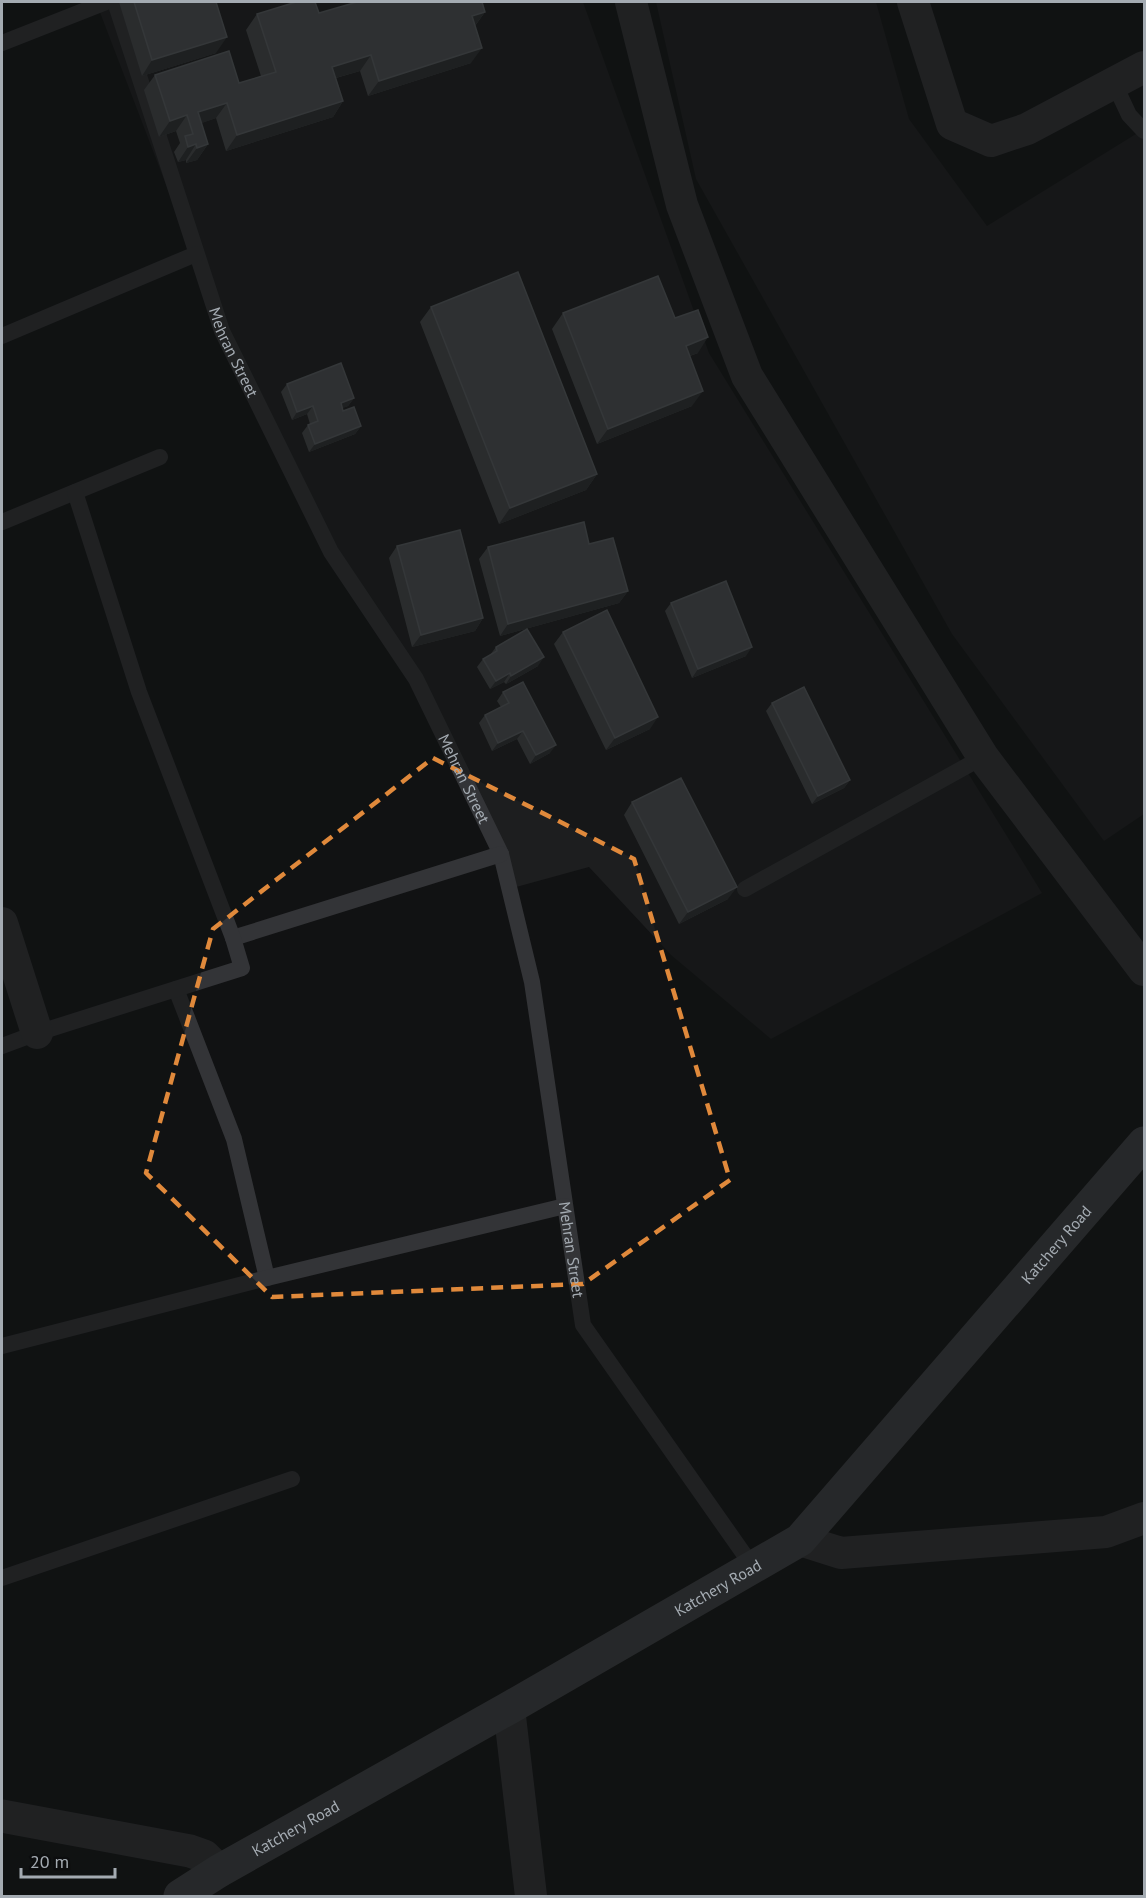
<svg xmlns="http://www.w3.org/2000/svg" width="1146" height="1898" font-family="'PT Sans',sans-serif">
<rect width="100%" height="100%" fill="#111213"/>
<path fill="#1d1e1f" d="M96,2H583L709,353L1042,893L771,1039L671,955L589,867L509,889L416,679L331,552L222,331Z
M656,2H876L909,119L987,226L1144,129V814L1104,841L952,634L696,179Z"/>
<g fill="none" stroke-linecap="round" stroke-linejoin="round">
<g stroke="#333437" stroke-width="16">
<path id="s1" d="M115,2L222,331L331,552L416,679L501,854L532,982L583,1325L753,1567"/>
<path d="M2,43L106,2"/>
<path d="M1114,83L1129,115L1144,131"/>
<path d="M2,336L196,254"/>
<path d="M2,522L160,457"/>
<path d="M745,889L983,757"/>
<path d="M233,938L501,854"/>
<path d="M176,989L234,1139L267,1278"/>
<path d="M2,1046L37,1033L242,968L233,938L139,692L75,492"/>
<path d="M2,1346L267,1278L565,1206"/>
<path d="M2,1578L292,1479"/>
</g>
<path stroke="#333437" stroke-width="32" d="M631,2L682,205L747,376L983,757L1144,970
M913,2L952,124L991,141L1027,129L1144,67
M2,923L37,1033
M800,1540L841,1553L1106,1532L1144,1518
M509,1708L531,1896"/>
<path stroke="#333437" stroke-width="33" d="M2,1816L190,1851L204,1856L219,1871"/>
<path stroke="#414447" stroke-width="33" id="s2" d="M180,1896L219,1871L509,1708L800,1540L1144,1143"/>
</g>
<path fill="#4a4c4f" d="M119,2H216V53L142,76Z
M485,12L475,26L471,63L368,96L360,71L336,78L343,101L333,117L226,151L216,118L201,123L208,144L197,160L186,163V160L178,162L174,152L180,143L176,131L159,137L144,90L155,75L239,83L261,76L246,30L257,14Z
M431,307L597,474L586,490L499,524L420,322Z
M563,313L675,318L698,353L690,356L692,406L597,444L552,329Z
M287,384L354,398L348,406L342,408L343,411L361,426L355,434L309,452L302,433L308,425L310,424L307,414L292,420L281,392Z
M589,544L628,591L619,603L500,636L479,559L488,547Z
M397,546L483,618L475,631L412,647L389,558Z
M671,603L746,656L692,678L665,611Z
M563,632L650,729L606,750L554,644Z
M496,647L538,666L506,684L504,682L490,689L477,667L483,659L490,655Z
M503,692L550,753L530,764L517,739L492,751L479,723L485,715L501,707L497,701Z
M772,703L850,780L844,788L812,804L766,711Z
M632,802L728,899L679,924L624,815Z"/>
<path fill="#2f3133" d="M485,12L474,27L472,16Z
M227,37L216,53L142,76L152,60Z
M482,48L471,63L368,96L379,81Z
M371,55L360,71L321,82L332,67Z
M343,101L333,117L226,151L237,135Z
M227,103L216,118L191,127L198,112Z
M187,115L176,131L159,137L170,121Z
M196,144L186,160L178,162L188,147Z
M208,144L197,160L186,163L197,148Z
M708,337L698,353L675,361L686,346Z
M703,391L692,406L597,444L608,429Z
M354,398L348,406L335,411L341,403Z
M313,406L307,414L292,420L297,412Z
M361,426L355,434L309,452L315,444Z
M597,474L586,490L499,524L510,508Z
M628,591L619,603L500,636L508,624Z
M483,618L475,631L412,647L421,635Z
M752,647L746,656L692,678L698,669Z
M544,657L538,666L506,684L511,676Z
M510,673L504,682L490,689L496,681Z
M658,717L650,729L606,750L615,738Z
M523,731L517,739L492,751L498,743Z
M556,745L550,753L530,764L536,755Z
M850,780L844,788L812,804L818,796Z
M737,887L728,899L679,924L688,912Z"/>
<path fill="#53565a" stroke="#606468" stroke-width="1.5" d="M134,2H216L227,37L152,60Z
M296,2H315L319,13L357,2H482L485,12L472,16L482,48L379,81L371,55L332,67L343,101L237,135L227,103L198,112L208,144L197,148L196,144L188,147L185,136L193,134L187,115L170,121L155,75L229,51L239,83L276,72L257,14Z
M518,272L597,474L510,508L431,307Z
M658,276L675,318L698,310L708,337L686,346L703,391L608,429L563,313Z
M341,363L354,398L341,403L343,411L354,407L361,426L315,444L308,425L318,421L313,406L297,412L287,384Z
M584,522L589,544L613,538L628,591L508,624L488,547Z
M460,530L483,618L421,635L397,546Z
M726,581L752,647L698,669L671,603Z
M607,610L658,717L615,738L563,632Z
M527,629L544,657L511,676L510,673L496,681L483,659L497,651L496,647Z
M523,682L556,745L536,755L523,731L498,743L485,715L509,703L503,692Z
M804,687L850,780L818,796L772,703Z
M681,778L737,887L688,912L632,802Z"/>
<path d="M0 0H1146V1898H0ZM433,758L634,859L730,1180L583,1284L272,1297L146,1173L213,929Z" fill="#111213" fill-opacity=".55" fill-rule="evenodd"/>
<path fill="none" stroke="#e0893b" stroke-width="4.5" stroke-dasharray="12 8" stroke-linejoin="round" d="M433,758L634,859L730,1180L583,1284L272,1297L146,1173L213,929Z"/>
<g text-anchor="middle" stroke-width="4.5" stroke-linejoin="round" paint-order="stroke">
<g font-size="16" fill="#a4abb2" stroke="#0c0d0e">
<text dy="6" stroke="none"><textPath href="#s1" startOffset="370">Mehran Street</textPath></text>
<text dy="6" stroke="none"><textPath href="#s1" startOffset="856">Mehran Street</textPath></text>
<text dy="6" stroke="none"><textPath href="#s2" startOffset="1106">Katchery Road</textPath></text>
<text dy="6" stroke="none"><textPath href="#s1" startOffset="1342">Mehran Street</textPath></text>
<text dy="6" stroke="none"><textPath href="#s2" startOffset="620">Katchery Road</textPath></text>
<text dy="6" stroke="none"><textPath href="#s2" startOffset="134">Katchery Road</textPath></text>
</g>
</g>
<rect width="1146" height="1898" fill="none" stroke="#a4abb2" stroke-width="6"/>
<path d="M21 1868v9h94v-9" fill="none" stroke="#a4abb2" stroke-width="3"/>
<text x="30" y="1868" font-size="18" fill="#a4abb2" stroke="#0c0d0e" stroke-width="4.5" paint-order="stroke">20 m</text>
</svg>
